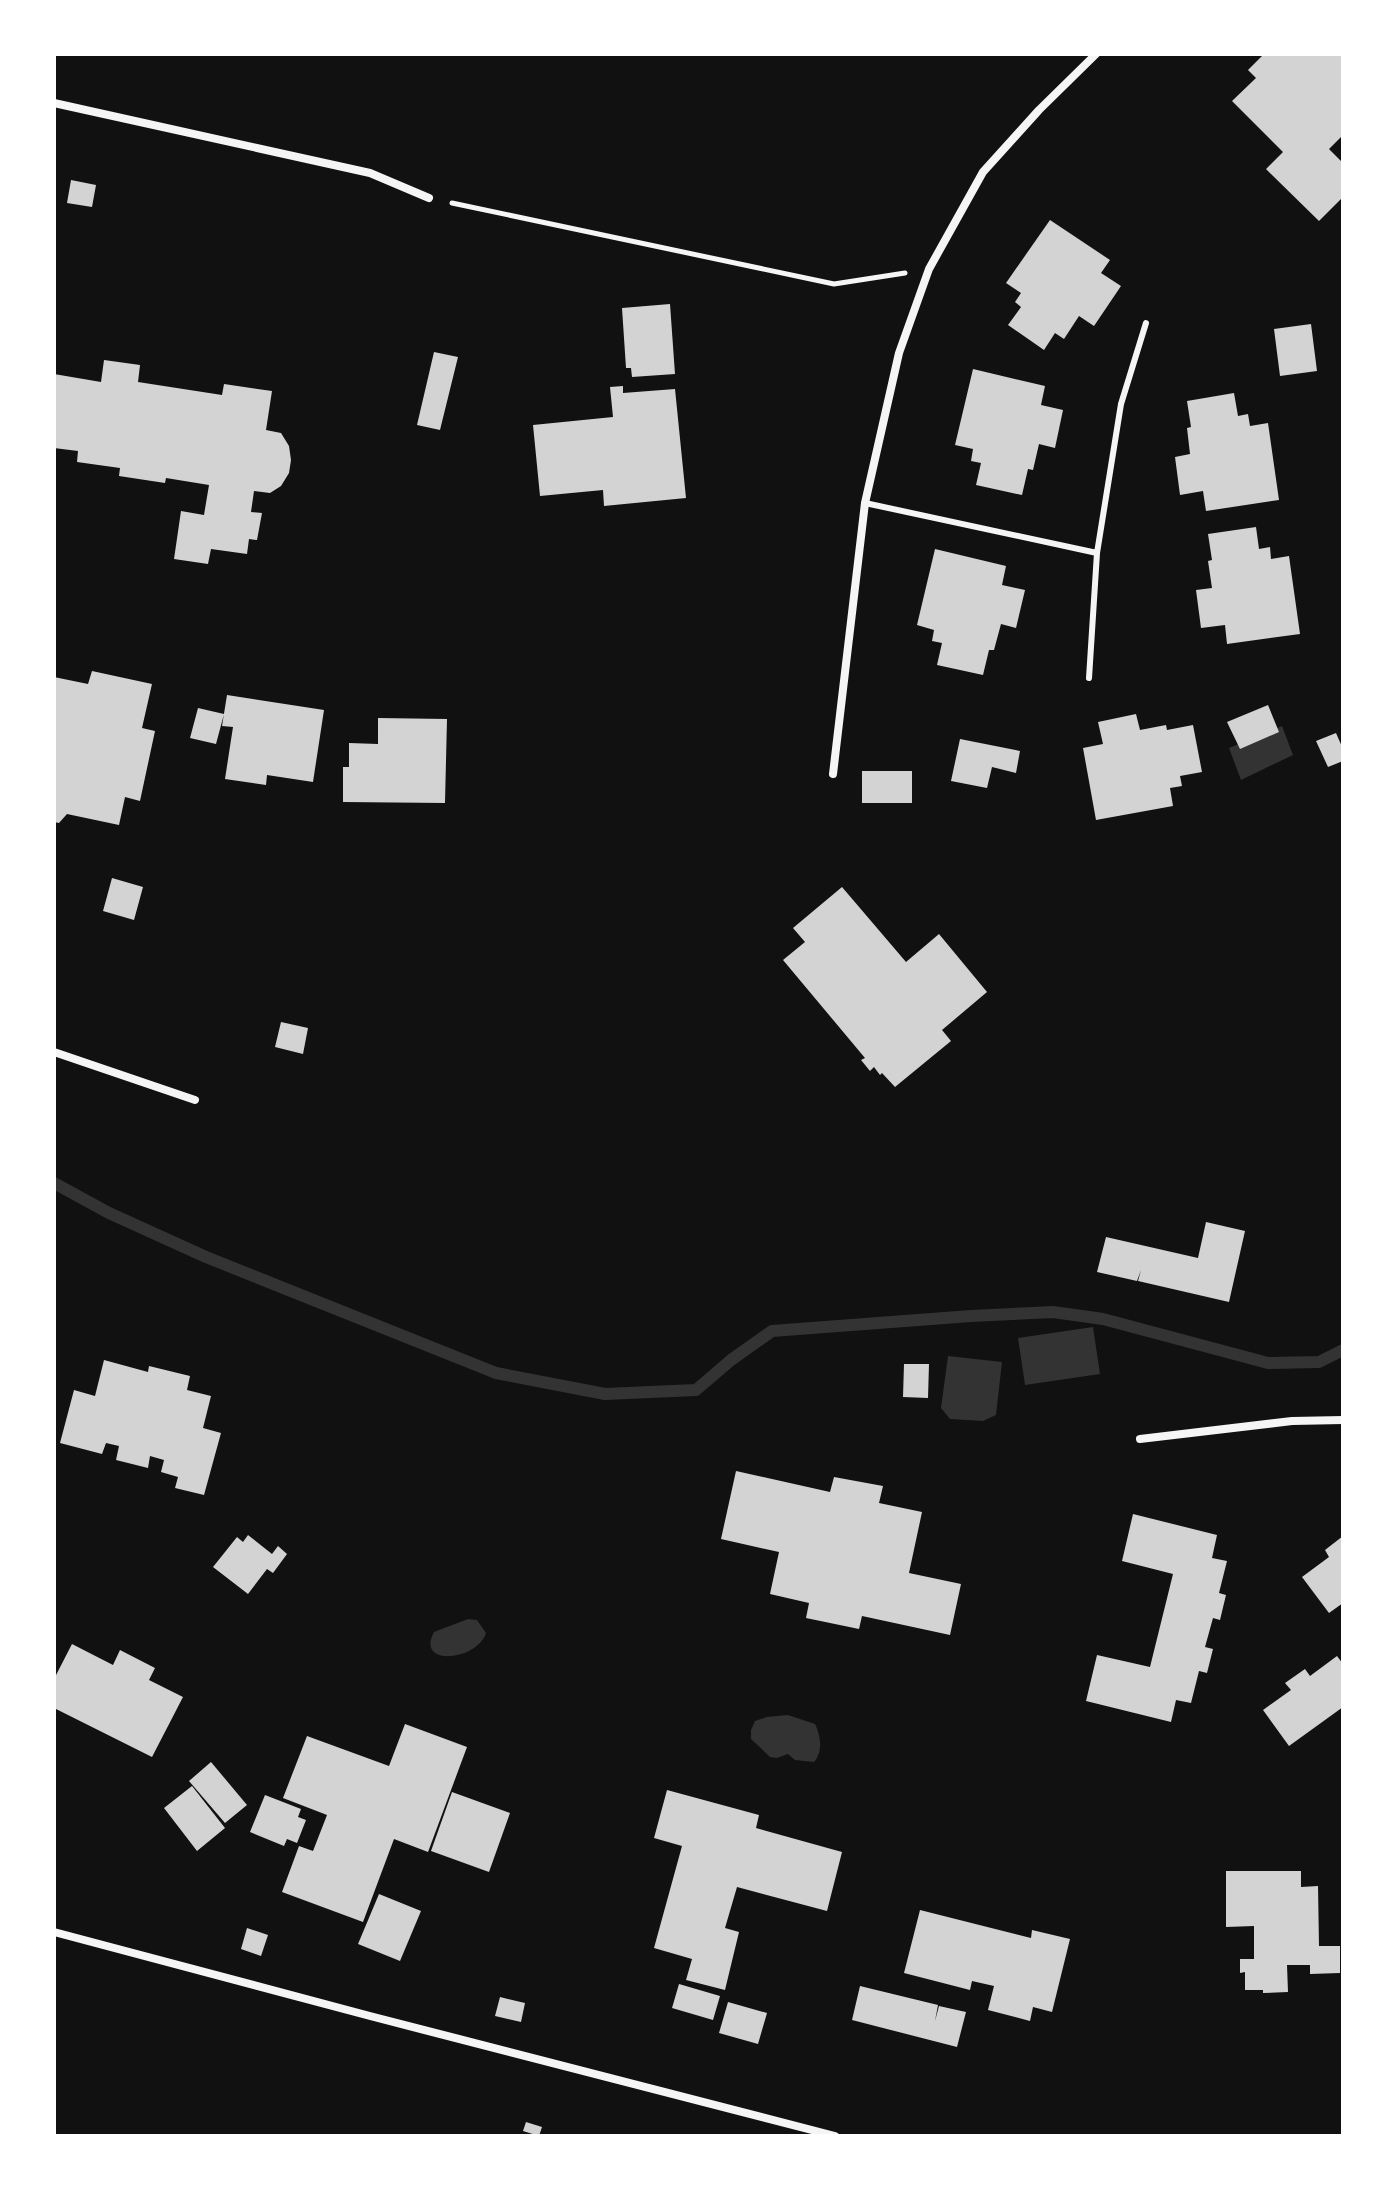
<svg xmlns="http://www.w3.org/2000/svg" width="1397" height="2190" font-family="'PT Serif',serif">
<rect width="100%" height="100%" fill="#111"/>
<path fill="#333" d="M1282,726L1293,755L1241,780L1229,748Z
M1093,1327L1100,1374L1025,1385L1018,1338Z
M948,1356L1002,1362L996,1415L983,1421L950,1419L941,1408Z
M468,1619L477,1620L486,1633C477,1661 415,1667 434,1632Z
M788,1715L815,1724C821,1736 823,1752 814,1762L795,1760L788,1754L777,1758L770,1757L751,1739V1730L755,1721L767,1717Z"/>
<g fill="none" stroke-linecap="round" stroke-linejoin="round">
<path stroke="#333" stroke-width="12" d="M54,1183L109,1213L206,1257L496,1373L605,1394L696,1390L731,1360L772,1331L971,1316L1053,1312L1103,1319L1268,1363L1319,1362L1343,1350"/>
</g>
<path fill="#d3d3d3" d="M1264,54H1343V135L1329,149L1343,163V197L1319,221L1266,169L1283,152L1232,101L1256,78L1248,70Z
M71,180L96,185L92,207L67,203Z
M1050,220L1110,260L1101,273L1121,286L1094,326L1079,316L1064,339L1055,333L1044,350L1008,325L1021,307L1015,302L1021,293L1006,283Z
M670,304L675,374L632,377L631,368H626L622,308Z
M1311,324L1317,371L1280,376L1274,329Z
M434,352L458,357L440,430L417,425Z
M104,360L140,365L138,382L222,395L224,384L272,391L266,430L281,433L289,446L291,460L289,473L281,486L270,493L254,491L251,512L262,513L257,540L249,539L247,554L211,549L208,564L174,559L181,511L204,515L209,485L166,478L165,483L119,476L120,468L77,462L78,451L54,448V374L101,382Z
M973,369L1045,386L1041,405L1063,410L1055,448L1039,444L1033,470L1028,469L1022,495L976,485L981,463L971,461L973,449L955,445Z
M623,386V393L675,389L686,498L604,506L603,490L540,496L533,425L613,417L610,387Z
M1234,393L1238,416L1248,414L1250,426L1268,423L1279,500L1206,511L1203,491L1180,495L1175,457L1190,454L1187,428L1191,427L1187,401Z
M1256,527L1259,549L1270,547L1271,559L1289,556L1300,634L1227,644L1225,625L1201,628L1196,590L1212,588L1208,561L1212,560L1208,534Z
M935,549L1006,566L1002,585L1025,590L1016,628L1001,624L994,650H989L983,675L937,665L942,643L932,641L934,630L917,625Z
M92,671L152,684L142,728L155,731L140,801L125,797L119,825L67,814L59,823L54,822V677L88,684Z
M227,695L324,710L313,782L267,775L266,785L225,779L233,727L222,726Z
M1268,705L1279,732L1240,749L1227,722Z
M198,708L224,714L216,744L190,738Z
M1136,714L1140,730L1166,725L1167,730L1193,725L1202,772L1180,776L1182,786L1170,788L1173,806L1096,820L1083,748L1103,744L1098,722Z
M378,718L447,719L445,803L343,802V767H349V743L378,744Z
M1336,733L1343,749V761L1328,767L1316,741Z
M960,739L1020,751L1016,773L992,767L987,788L951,781Z
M862,771H912V803H862Z
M112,878L143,887L134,920L103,911Z
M842,887L906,962L939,934L987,992L942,1030L951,1041L895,1087L882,1073L880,1075L874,1067L870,1071L861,1060L865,1058L783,960L805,942L793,928Z
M281,1022L308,1028L303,1054L275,1047Z
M1206,1222L1245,1231L1229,1302L1138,1281L1141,1270L1137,1281L1097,1272L1106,1237L1198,1258Z
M104,1360L148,1372L149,1366L190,1376L187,1390L211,1396L203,1428L221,1433L204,1495L175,1488L178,1477L161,1472L164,1460L150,1456L148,1468L116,1460L119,1446L106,1443L102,1454L60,1443L74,1390L95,1396Z
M904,1364H929L928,1398L903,1397Z
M736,1471L830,1492L834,1477L883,1486L879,1503L922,1512L909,1573L961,1584L950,1635L862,1616L859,1629L806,1618L809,1603L770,1594L779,1552L721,1539Z
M1133,1514L1217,1535L1212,1558L1227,1561L1219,1593L1226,1595L1220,1620L1213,1618L1205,1647L1213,1649L1207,1673L1199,1671L1191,1703L1176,1700L1171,1722L1086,1701L1097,1655L1150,1667L1173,1574L1122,1561Z
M248,1535L272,1554L278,1546L287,1554L273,1573L267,1569L248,1594L213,1567L237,1537L243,1542Z
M1343,1536V1603L1329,1613L1302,1577L1329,1557L1325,1550Z
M72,1644L113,1665L120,1650L155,1668L149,1680L183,1697L152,1757L54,1708V1679Z
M1337,1656L1343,1664V1707L1289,1746L1263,1710L1291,1690L1285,1683L1305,1669L1310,1676Z
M405,1724L467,1747L428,1852L394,1839L363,1922L282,1892L299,1846L313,1851L327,1815L283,1798L307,1736L389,1766Z
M211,1762L247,1805L225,1823L189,1781Z
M192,1786L225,1828L197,1851L164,1808Z
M667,1790L759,1815L756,1828L842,1852L827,1911L737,1887L725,1928L739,1932L725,1990L686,1980L692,1959L654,1948L682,1846L654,1838Z
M452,1792L510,1813L489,1872L431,1851Z
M265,1795L301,1809L298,1817L306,1820L297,1843L287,1839L284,1846L250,1832Z
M1226,1871H1301V1887L1318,1886L1319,1946H1340V1973L1310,1974V1965H1287L1288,1992L1263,1993V1990H1245V1972L1240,1973V1959H1254V1926L1226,1927Z
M379,1894L421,1911L400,1961L358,1944Z
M920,1910L1031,1938L1032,1930L1070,1939L1052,2012L1033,2007L1030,2021L988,2010L994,1986L972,1981L970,1990L904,1973Z
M247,1928L268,1935L261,1956L241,1949Z
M679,1984L720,1996L713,2020L672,2008Z
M860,1986L938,2005L935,2021L939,2006L966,2012L957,2047L852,2020Z
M500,1997L525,2003L521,2022L495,2016Z
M728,2002L767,2013L758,2044L719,2033Z
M526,2122L542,2127L539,2136L523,2131Z"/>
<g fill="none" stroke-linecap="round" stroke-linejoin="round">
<path stroke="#f5f5f5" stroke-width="5" d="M452,203L834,284L905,273"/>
<path stroke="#f5f5f5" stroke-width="6" d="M865,503L1097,553L1121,404L1146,323
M1089,678L1097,553"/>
<path stroke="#f5f5f5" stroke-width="8" d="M54,103L370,173L429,198
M833,774L865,503L899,353L929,269L983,172L1039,110L1096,54
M54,1052L195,1100
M1140,1439L1292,1421L1343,1420
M54,1932L370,2016L835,2136"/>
</g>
<rect width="1397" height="2190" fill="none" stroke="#ffffff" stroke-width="112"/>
</svg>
